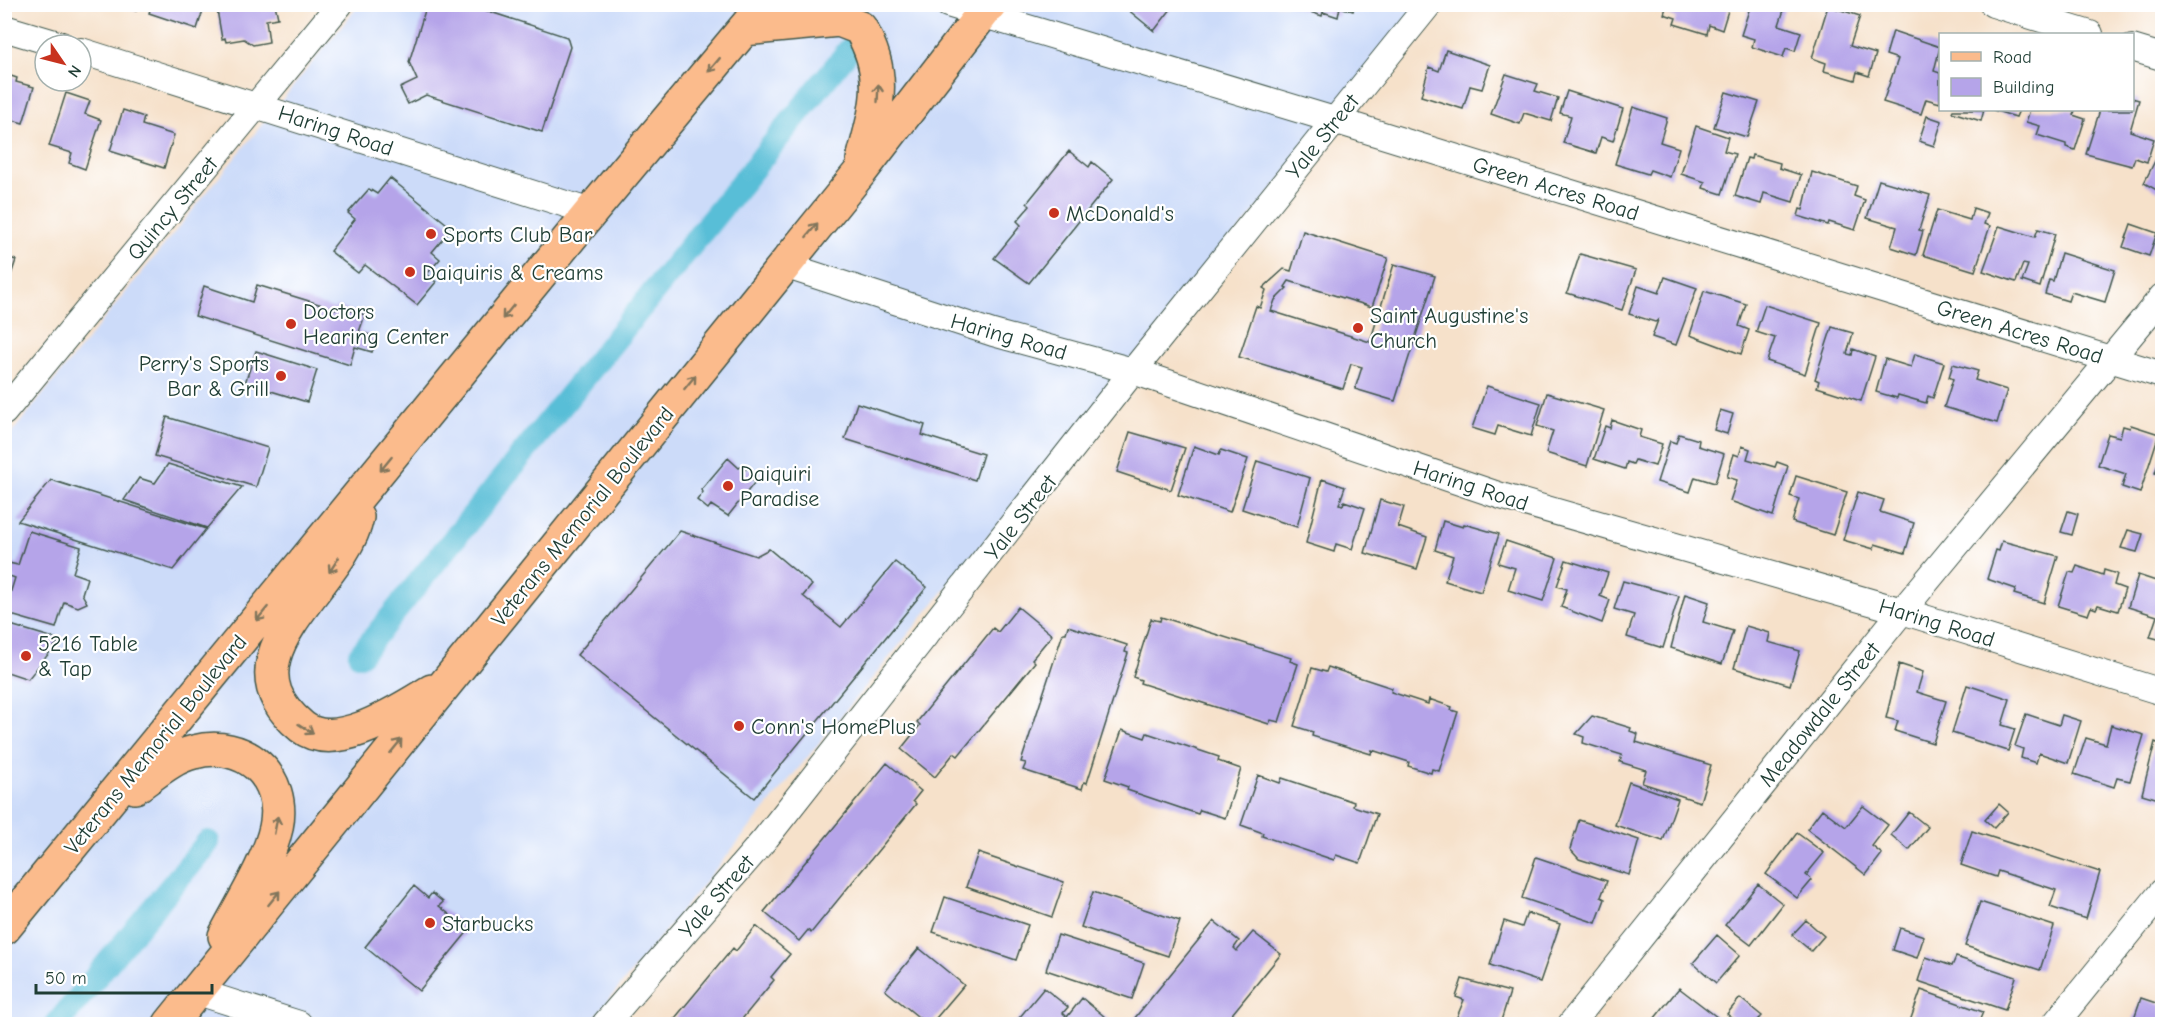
<svg xmlns="http://www.w3.org/2000/svg" width="2167" height="1029" font-family="'Comic Neue',sans-serif">
<rect width="100%" height="100%" fill="#fff"/>
<filter id="ink" filterUnits="userSpaceOnUse"><feTurbulence type="fractalNoise" baseFrequency=".0167" numOctaves="2"/><feDisplacementMap in="SourceGraphic" scale="12" xChannelSelector="R" yChannelSelector="G"/><feConvolveMatrix kernelMatrix="1 2 1 2 8 2 1 2 1" color-interpolation-filters="sRGB"/></filter>
<filter id="wash" filterUnits="userSpaceOnUse"><feTurbulence type="fractalNoise" baseFrequency=".008" numOctaves="4" result="noise"/><feDisplacementMap in="SourceGraphic" scale="24" xChannelSelector="R" yChannelSelector="G"/><feGaussianBlur stdDeviation="1.35" result="paint"/><feColorMatrix in="noise" values="0 0 0 0 0 0 0 0 0 0 0 0 0 0 0 0 0 1.4 0 .05"/><feComposite in="paint" operator="in"/></filter>
<g filter="url(#wash)">
<rect width="100%" height="100%" fill="#f6e1ca"/>
<path fill="#ccdbf9" d="M359,5H1424L589,1024H5V441Z"/>
<g fill="none" stroke-linecap="round" stroke-linejoin="round">
<path stroke="#59bed7" stroke-width="24" d="M360,655L849,50
M57,1024L208,842"/>
</g>
<g id="blocks">
<path fill="#b5a4e9" d="M117,4H138L136,11Z
M152,4H205L197,29L149,13Z
M216,4H275L278,18L266,20L269,42L253,45L244,39L226,42L225,38L222,39Z
M427,4H466L567,37L570,47L542,132L426,95L408,104L400,88L417,80L409,62Z
M1121,4H1175L1154,31Z
M1287,4H1355L1353,11L1340,7L1338,17L1323,12L1322,16Z
M1667,4H1730L1722,30L1709,25L1707,34L1674,24L1676,18L1664,14Z
M1751,4H1786L1779,25L1801,32L1795,51L1786,48L1783,57L1752,47L1754,39L1741,35Z
M1828,6L1860,16L1850,46L1876,54L1869,76L1857,72L1855,80L1824,71L1826,63L1812,58Z
M1893,31L1940,47L1934,71L1940,73V103L1926,99L1921,114L1883,102L1898,59L1886,55Z
M1446,50L1490,65L1482,89L1470,86L1463,109L1421,96L1429,67L1439,71Z
M5,74L17,78L16,82L34,87L23,123L5,118Z
M1506,74L1538,84L1535,91L1558,98L1551,121L1524,113L1520,124L1491,114Z
M1567,91L1623,109L1613,141L1601,137L1596,153L1563,143L1571,116L1560,113Z
M1726,92L1759,102L1747,137L1714,127Z
M66,93L90,101L85,114L101,120L85,169L69,163L72,153L49,146Z
M2132,98L2139,100L2130,131L2154,139L2147,162L2135,158L2132,166L2086,154L2100,110H2132Z
M1633,107L1667,118L1660,142L1679,148L1670,177L1650,170L1648,174L1615,164Z
M123,110L144,117L142,125L174,135L164,168L110,151Z
M1953,110H1984L1981,121L1952,112Z
M1993,110H2019L2016,117Z
M2030,110H2068L2075,111L2073,115L2085,119L2075,150L2066,147V144L2037,135L2040,126L2026,122Z
M1927,116L1942,121L1934,146L1919,141Z
M1696,126L1728,137L1724,151L1735,154L1722,194L1703,188L1705,182L1681,174Z
M2162,147V193L2144,183Z
M1069,151L1089,167L1092,162L1113,179L1029,283L994,258L1021,225L1017,221L1030,206L1027,203Z
M1752,155L1780,163L1779,168L1801,175L1793,202L1764,193L1761,204L1735,196L1747,158L1751,159Z
M1812,172L1857,186L1854,196L1865,200L1855,230L1829,222L1828,225L1798,216L1800,209L1803,210Z
M390,178L452,228L432,252L440,259L427,274L436,282L417,305L365,265L358,273L330,251L355,219L348,213L369,189L377,194Z
M1879,180L1930,195L1919,230L1923,231L1916,255L1891,247L1897,227L1867,218Z
M1973,208L1988,213L1984,224L1990,226L1975,271L1923,255L1937,210L1970,220Z
M2131,224L2157,233L2149,256L2123,247Z
M1999,226L2035,237L2038,229L2055,234L2040,287L2022,281L2028,265L2023,264L2016,282L1983,271Z
M1303,231L1388,258L1372,307L1289,281L1285,287L1287,288L1275,300L1271,311L1370,342L1394,264L1435,276L1395,401L1355,389L1362,367L1351,364L1343,389L1239,357L1256,306L1260,308L1266,290L1263,288L1284,269L1291,271Z
M2061,253L2115,270L2105,302L2071,292L2068,301L2045,294L2049,280L2053,281Z
M1580,254L1636,270L1622,310L1567,293Z
M4,256L16,260L5,293H4Z
M1665,277L1697,288L1676,345L1652,337L1658,320L1655,322L1629,314L1638,286L1659,293Z
M257,285L335,309L336,306L365,315L359,332L377,337L372,352L355,347L350,365L195,316L204,286L252,302Z
M1704,291L1746,304L1739,326L1749,330L1741,354L1690,335Z
M1765,305L1821,323L1805,374L1767,361L1775,338L1756,332Z
M1832,327L1853,333L1847,354L1852,355L1853,349L1875,357L1861,401L1817,387L1819,381L1815,379Z
M256,351L317,370L307,402L245,383Z
M1915,354L1944,363L1933,398L1928,396L1926,403L1898,395L1897,398L1876,392L1885,359L1911,367Z
M1953,364L1978,371L1975,380L2007,390L1997,423L1944,407L1953,379L1949,377Z
M1487,386L1541,403L1531,436L1498,426L1495,435L1472,428Z
M1547,393L1604,410L1587,466L1546,453L1553,431L1537,426Z
M857,403L925,425L922,435L983,454L975,480L845,439Z
M1720,410L1733,414L1727,434L1714,430Z
M167,417L268,448L256,487L155,456Z
M1612,420L1641,430L1639,437L1662,444L1655,466L1635,460L1633,464L1627,462L1625,469L1594,459L1605,426L1610,428Z
M2131,425L2159,434L2140,493L2122,487L2126,474L2098,465L2108,434L2120,437L2123,426L2130,428Z
M1130,432L1185,448L1171,490L1117,472Z
M1679,434L1699,440L1698,446L1724,454L1715,483L1695,477L1690,492L1657,482L1670,441L1676,443Z
M1194,446L1219,455L1221,450L1248,459L1230,512L1178,495Z
M1742,446L1750,449L1747,459L1775,467L1777,462L1788,466L1773,516L1730,501L1737,480L1727,477L1734,454L1739,456Z
M2162,452V475L2155,473Z
M728,458L739,468L742,466L745,470L747,467L756,475L752,480L755,482L728,516L711,505L708,509L697,500L703,492L701,490Z
M1257,461L1310,478L1297,527L1242,509Z
M168,464L242,487L207,528L124,500L139,478L155,483Z
M1796,476L1847,492L1833,535L1792,522L1799,499L1790,496Z
M1322,479L1345,487L1339,504L1343,505L1344,501L1365,508L1352,549L1336,544L1334,552L1306,543Z
M51,480L206,529L173,570L18,521Z
M1858,492L1884,500L1880,512L1914,523L1905,553L1875,544L1874,549L1843,540Z
M1380,500L1404,507L1398,527L1427,537L1417,569L1365,553Z
M2068,511L2078,514L2072,535L2061,532Z
M1443,521L1463,527L1464,524L1499,534L1481,592L1445,581L1453,556L1435,550Z
M2128,530L2143,534L2137,552L2121,548Z
M29,531L81,547L73,573L87,578L82,594L87,603L78,607L64,602L56,628L4,613L15,578L4,574V562L18,565Z
M680,531L756,556L769,549L812,585L803,596L841,627L895,562L927,587L754,798L577,655Z
M1506,541L1557,558L1543,601L1508,590L1515,568L1498,563Z
M2002,541L2058,556L2044,603L2014,594L2016,589L1987,579L1996,550L1999,551Z
M1566,560L1608,573L1600,596L1610,600L1602,623L1561,607L1567,589L1557,586Z
M2077,566L2103,575L2104,570L2117,574L2114,585L2125,589L2118,611L2098,605L2096,609L2091,607L2088,615L2058,606L2069,572L2074,573Z
M2138,575L2162,583V640L2150,637L2157,616L2128,607Z
M1623,581L1679,596L1663,648L1627,637L1634,615L1614,609Z
M1685,594L1709,602L1703,622L1733,631L1722,664L1671,648Z
M1018,607L1052,635L1032,659L1035,662L958,756L954,753L935,777L901,749L920,725L917,722L993,628L998,632Z
M1161,617L1291,658L1290,661L1298,664L1279,722L1271,720L1269,724L1140,683L1141,680L1133,677L1151,619L1160,621Z
M4,623L60,640L28,679L4,671Z
M1068,626L1127,645L1125,652L1128,653L1087,783L1084,782L1082,789L1023,770L1026,763L1021,762L1063,633H1066Z
M1746,626L1770,633L1768,642L1800,651L1790,685L1734,668Z
M1899,664L1923,672L1917,692L1946,701L1933,743L1895,731L1898,721L1886,718Z
M1328,667L1392,688L1391,692L1428,704L1429,699L1452,707L1451,710L1458,712L1439,771L1432,769L1431,773L1408,766L1409,762L1372,750L1371,754L1312,736L1313,732L1294,726L1312,668L1326,672Z
M1967,685L2010,699L2002,725L2015,729L2008,751L1952,733Z
M2026,714L2059,725L2062,715L2081,721L2068,763L2039,753L2036,763L2021,758L2023,749L2015,746Z
M1592,716L1631,728L1630,731L1638,734L1636,742L1711,765L1700,802L1642,783L1646,770L1620,762L1622,755L1583,743L1584,737L1576,734Z
M2111,725L2144,735L2130,781L2117,778L2114,787L2074,774L2086,738L2106,744Z
M1122,730L1145,738L1147,733L1219,757L1218,761L1241,769L1225,818L1200,810L1198,814L1127,790L1128,787L1105,779Z
M2155,742L2162,745V800L2142,794Z
M887,763L921,791L913,801L916,804L811,933L808,930L799,941L764,912Z
M1258,775L1280,783L1282,778L1354,802L1353,806L1377,814L1360,863L1336,855L1334,860L1262,836L1263,833L1241,825Z
M1629,782L1678,799L1663,841L1615,825Z
M1999,804L2008,812L1994,828L1985,820Z
M1863,806L1888,825L1872,846L1882,854L1866,875L1807,829L1822,809L1846,827Z
M1909,812L1928,827L1909,850L1891,835Z
M1579,820L1639,840L1629,875L1579,859L1570,849Z
M1972,831L2100,872L2086,919L2050,907L2056,890L1998,871L1996,877L1961,865Z
M1797,833L1824,853L1806,875L1812,880L1797,898L1766,874Z
M978,853L1064,882L1052,917L966,887Z
M1536,857L1607,881L1601,897L1605,899L1596,923L1522,898Z
M1758,884L1783,904L1751,945L1725,925Z
M414,886L428,898L432,893L443,902L439,906L469,930L419,991L365,947Z
M1093,892L1180,921L1168,956L1081,927Z
M945,897L1028,925L1016,960L933,932Z
M1980,902L2054,926L2040,970L1965,946Z
M1527,913L1560,924L1540,982L1490,965L1504,921L1522,927Z
M1806,920L1824,936L1811,951L1792,935Z
M1214,921L1239,941L1234,948L1237,951L1253,932L1281,954L1224,1024H1140L1134,1019Z
M756,926L790,954L771,977L774,980L738,1024H670L733,948L736,951Z
M1900,928L1924,936L1917,958L1893,950Z
M1058,935L1144,963L1132,999L1046,970Z
M1717,935L1740,955L1716,983L1693,963Z
M919,948L964,985L931,1024H927L885,990Z
M1926,957L1952,966L1956,957L2016,977L2005,1010L1918,981Z
M1462,979L1510,992L1500,1024H1454L1464,1000L1456,997Z
M1044,988L1068,1007L1063,1013L1067,1017L1082,998L1110,1021L1107,1024H1014Z
M1679,988L1726,1024H1650Z
M1921,990L1983,1012L1978,1024H1909Z
M1740,998L1762,1016L1754,1024H1740L1727,1014Z
M2141,998L2162,1005V1024H2132Z"/>
</g>
</g>
<g filter="url(#ink)">
<use href="#blocks" fill-opacity="0" stroke="#3f564a" stroke-width="1.5"/>
<g fill="none" stroke-linecap="round" stroke-linejoin="round">
<g stroke="#3f564a" stroke-width="28">
<path id="minor" d="M948,4L1334,120L2162,375
M1993,4L2090,34
M4,28L61,45
M2132,48L2162,57
M81,51L591,212
M784,265L993,333L1133,371L1501,496L1902,611L2162,692
M4,412L340,4
M198,992L299,1024
M605,1024L765,839L1133,371L1429,4
M1571,1024L1902,611L2162,297
M2055,1024L2162,892"/>
</g>
<g stroke="#3f564a" stroke-width="36">
<path id="primary" d="M744,29L839,20L860,28C889,77 876,109 863,160
M357,517C342,587 215,656 302,727C336,754 402,709 432,691
M135,787C154,774 172,757 194,752C244,739 287,776 276,828C269,861 241,905 225,936
M4,928L591,212L765,4
M170,1024L861,171L990,4"/>
</g>
<use href="#minor" stroke="#fff" stroke-width="26"/>
<use href="#primary" stroke="#fbbb8c" stroke-width="33"/>
</g>
<defs><path id="oneway-shaft" d="M-6 0H5M1.5-3L5.5 0L1.5 3" fill="none" stroke-width="1.6" stroke-linecap="round" stroke-linejoin="round" transform="scale(1.5)"/></defs>
<g stroke="#82765c">
<use href="#oneway-shaft" transform="translate(714 65) rotate(130)"/>
<use href="#oneway-shaft" transform="translate(878 93) rotate(-87)"/>
<use href="#oneway-shaft" transform="translate(812 230) rotate(-51)"/>
<use href="#oneway-shaft" transform="translate(508 312) rotate(129)"/>
<use href="#oneway-shaft" transform="translate(690 382) rotate(-51)"/>
<use href="#oneway-shaft" transform="translate(386 464) rotate(129)"/>
<use href="#oneway-shaft" transform="translate(334 565) rotate(123)"/>
<use href="#oneway-shaft" transform="translate(262 614) rotate(129)"/>
<use href="#oneway-shaft" transform="translate(306 729) rotate(33)"/>
<use href="#oneway-shaft" transform="translate(396 746) rotate(-51)"/>
<use href="#oneway-shaft" transform="translate(276 825) rotate(-79)"/>
<use href="#oneway-shaft" transform="translate(274 898) rotate(-51)"/>
</g>
</g>
<g fill="#c8321e" stroke="#fff" stroke-width="2">
<circle cx="1054" cy="213" r="6"/>
<circle cx="431" cy="234" r="6"/>
<circle cx="410" cy="272" r="6"/>
<circle cx="291" cy="324" r="6"/>
<circle cx="1358" cy="328" r="6"/>
<circle cx="281" cy="376" r="6"/>
<circle cx="728" cy="486" r="6"/>
<circle cx="26" cy="656" r="6"/>
<circle cx="739" cy="726" r="6"/>
<circle cx="430" cy="923" r="6"/>
</g>
<g text-anchor="middle" stroke-width="4.5" stroke-linejoin="round" paint-order="stroke">
<g font-size="22" fill="#1f3d34" stroke="#fff">
<text transform="translate(336 130) rotate(18)" y="8">Haring Road</text>
<text transform="translate(1322 136) rotate(-51)" y="8">Yale Street</text>
<text transform="translate(1556 188) rotate(17)" y="8">Green Acres Road</text>
<text transform="translate(172 208) rotate(-50)" y="8">Quincy Street</text>
<text transform="translate(2020 331) rotate(17)" y="8">Green Acres Road</text>
<text transform="translate(1009 336) rotate(16)" y="8">Haring Road</text>
<text transform="translate(1471 485) rotate(18)" y="8">Haring Road</text>
<text transform="translate(582 516) rotate(-51)" y="8">Veterans Memorial Boulevard</text>
<text transform="translate(1020 517) rotate(-52)" y="8">Yale Street</text>
<text transform="translate(1937 622) rotate(17)" y="8">Haring Road</text>
<text transform="translate(1819 714) rotate(-51)" y="8">Meadowdale Street</text>
<text transform="translate(155 744) rotate(-51)" y="8">Veterans Memorial Boulevard</text>
<text transform="translate(716 896) rotate(-49)" y="8">Yale Street</text>
</g>
<g font-size="22" fill="#1f3d34" stroke="#fff" text-anchor="start">
<text x="1066" y="221">McDonald's</text>
<text x="443" y="242">Sports Club Bar</text>
<text x="422" y="280">Daiquiris &amp; Creams</text>
<text x="303" y="319">Doctors<tspan x="303" dy="25">Hearing Center</tspan></text>
<text x="1370" y="323">Saint Augustine's<tspan x="1370" dy="25">Church</tspan></text>
<text x="269" y="371" text-anchor="end">Perry's Sports<tspan x="269" dy="25">Bar &amp; Grill</tspan></text>
<text x="740" y="481">Daiquiri<tspan x="740" dy="25">Paradise</tspan></text>
<text x="38" y="651">5216 Table<tspan x="38" dy="25">&amp; Tap</tspan></text>
<text x="751" y="734">Conn's HomePlus</text>
<text x="442" y="931">Starbucks</text>
</g>
</g>
<rect width="2167" height="1029" fill="none" stroke="#fff" stroke-width="24"/>
<rect x="1939" y="33" width="195" height="78" fill="#ffffff" stroke="#a5b1ae" stroke-width="1.5"/>
<rect x="1951" y="52" width="30" height="9" fill="#fbbb8c" stroke="#a5b1ae" stroke-width="1.5"/>
<text x="1993" y="63" font-size="18" fill="#1f3d34">Road</text>
<rect x="1951" y="78" width="30" height="18" fill="#b5a4e9" stroke="#a5b1ae" stroke-width="1.5"/>
<text x="1993" y="93" font-size="18" fill="#1f3d34">Building</text>
<g transform="translate(63 63) rotate(125)"><circle r="28" fill="#ffffff" stroke="#a5b1ae" stroke-width="1.5"/>
<path d="M0-4.5L10 22L0 15L-10 22Z" fill="#c8321e"/>
<text y="-9" font-size="16" font-weight="bold" text-anchor="middle" fill="#1f3d34">N</text>
</g>
<path d="M36 984v9h176v-9" fill="none" stroke="#1f3d34" stroke-width="3"/>
<text x="45" y="984" font-size="18" fill="#1f3d34" stroke="#ffffff" stroke-width="4.5" paint-order="stroke">50 m</text>
</svg>
